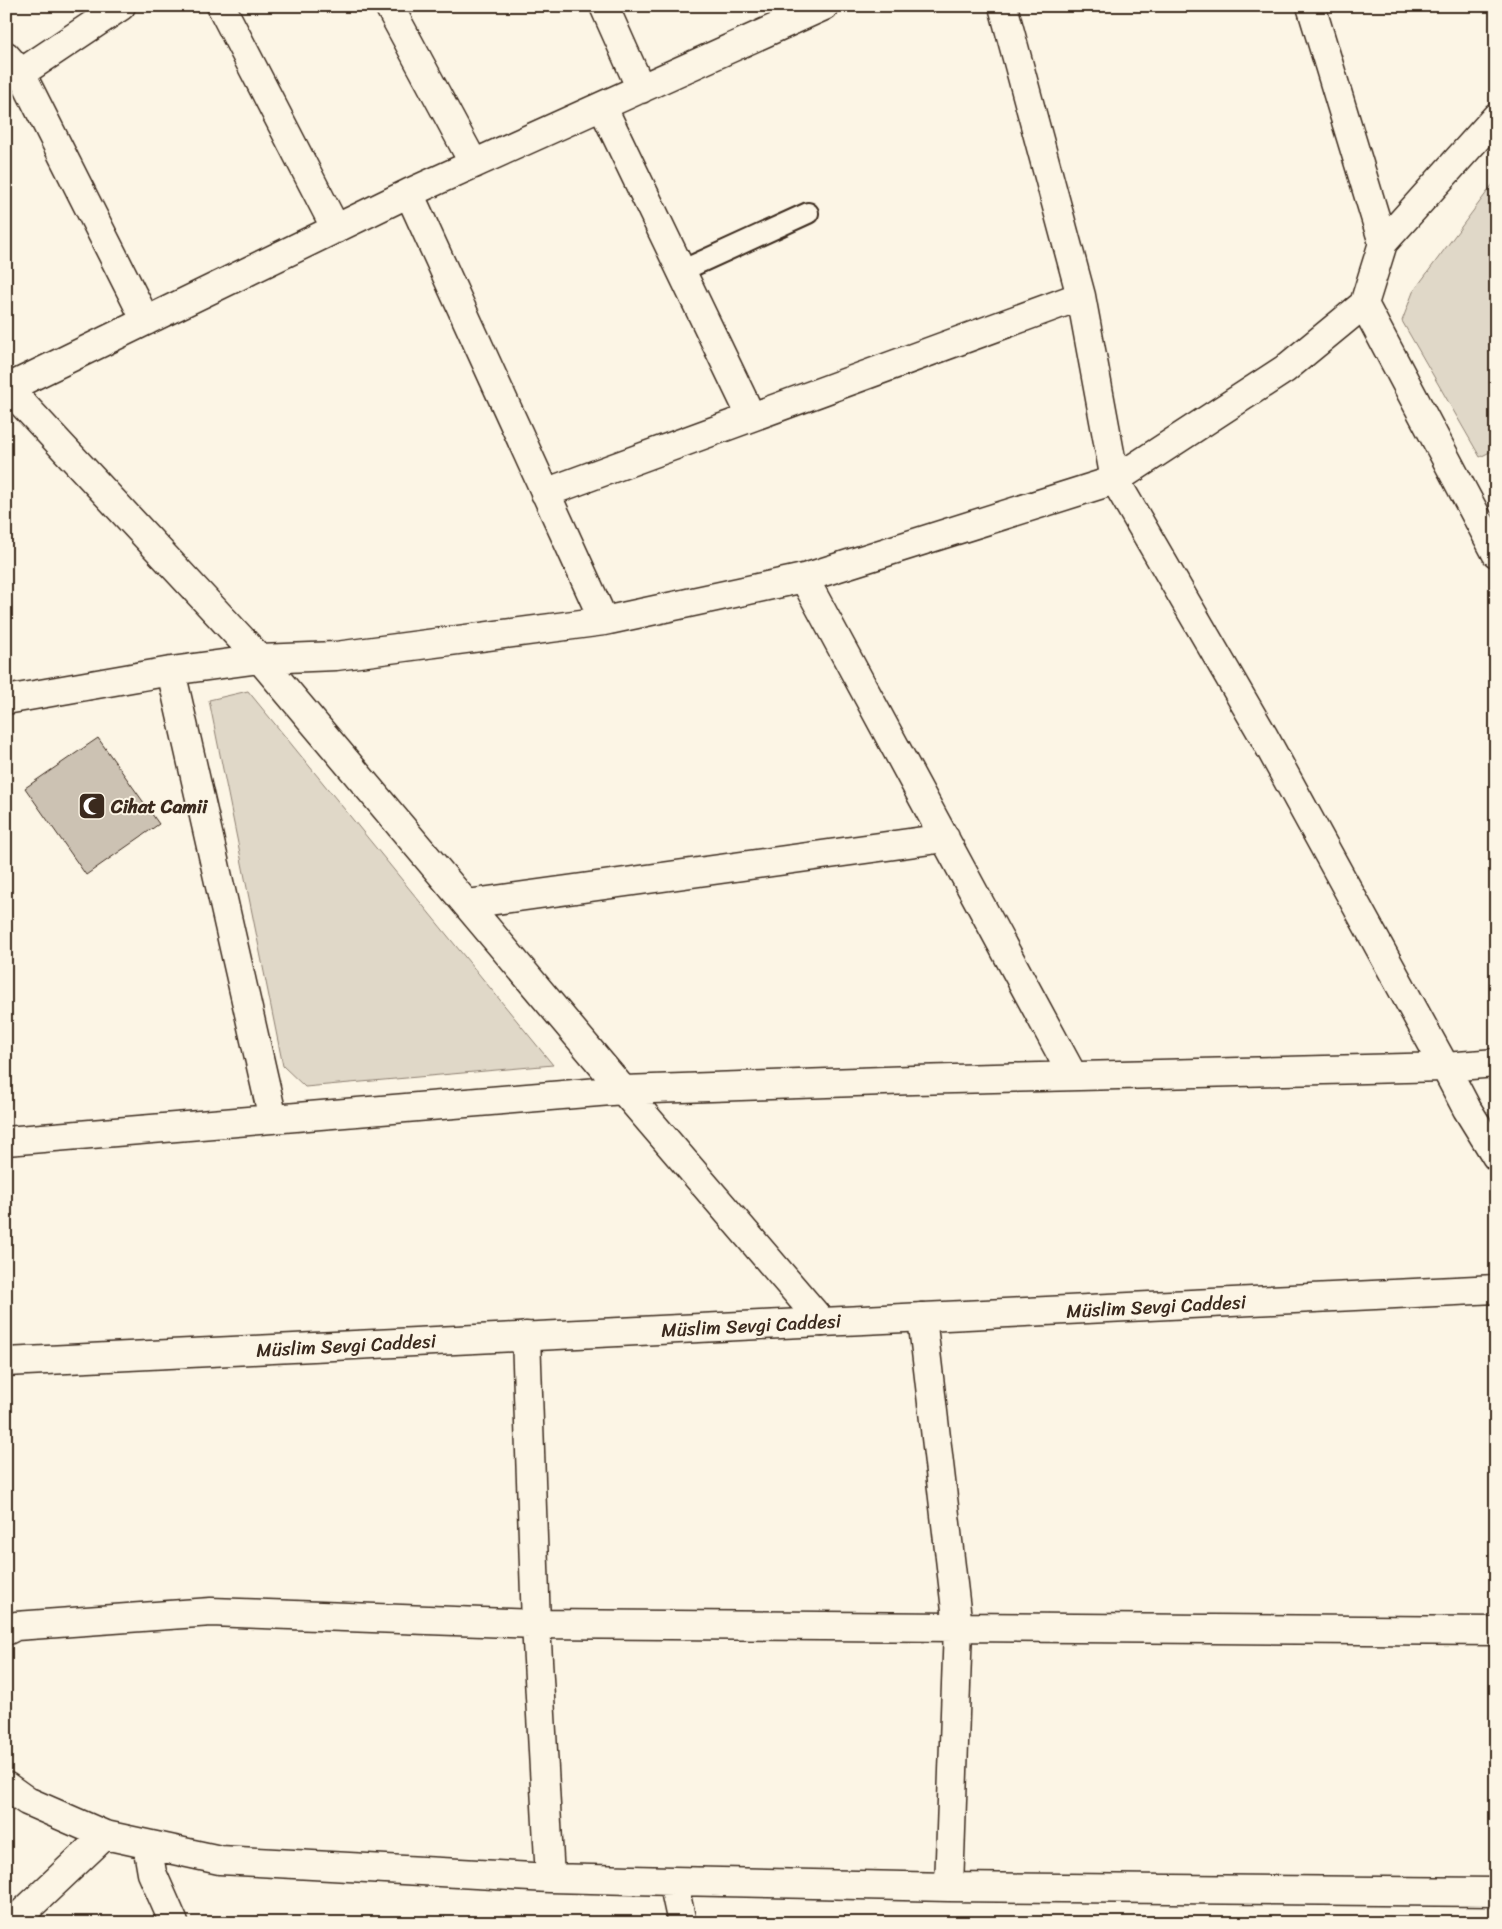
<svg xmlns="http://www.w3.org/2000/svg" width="1502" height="1929" font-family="Sriracha,sans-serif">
<rect width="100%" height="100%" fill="#fcf5e5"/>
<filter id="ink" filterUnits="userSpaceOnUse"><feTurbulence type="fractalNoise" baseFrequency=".02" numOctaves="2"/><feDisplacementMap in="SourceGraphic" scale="10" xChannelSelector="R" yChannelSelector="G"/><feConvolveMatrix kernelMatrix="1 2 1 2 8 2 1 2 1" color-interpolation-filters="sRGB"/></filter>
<g filter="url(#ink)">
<path fill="#e0d8c8" stroke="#8e8173" d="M1496,180V449L1480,457L1402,321L1413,292Z
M248,691L553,1065L305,1087L283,1066L209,700Z"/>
<path fill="#ccc2b3" stroke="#3b2a1e" d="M98,738L159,824L86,875L25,788Z"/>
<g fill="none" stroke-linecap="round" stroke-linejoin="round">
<g stroke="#3b2a1e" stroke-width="24">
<path id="service" d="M681,271L808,213"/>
</g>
<g stroke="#3b2a1e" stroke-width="31">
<path id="minor" d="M221,6L336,229
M389,6L474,164
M604,6L641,89
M1311,6L1383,243
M6,56L21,73L146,321
M21,73L121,6
M602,106L751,416
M409,193L604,621
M1364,304L1496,553
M6,386L260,659L623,1090L822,1322
M8,388L409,193L824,6
M545,493L1081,296
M804,578L1073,1076
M171,671L273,1119
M6,700L171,671L260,659L336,656L604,621L804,578L1115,480L1285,369L1364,304L1383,243L1496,117
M467,904L945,838
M1496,1063L1445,1067L1467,1109L1496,1156
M6,1141L623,1090L913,1080L1445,1067L1263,735L1115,480L1081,296L1003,6
M922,1317L958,1627L949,1887
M526,1336L536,1624L550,1878
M6,1631L16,1626L211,1612L536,1624L1496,1631
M6,1786L27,1801L105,1835L220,1860L550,1878L673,1881L949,1887L1496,1892
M147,1844L152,1873L174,1923
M673,1881L682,1923
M12,1923L105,1835"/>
</g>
<g stroke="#3b2a1e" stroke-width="31">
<path id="tertiary" d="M6,1362L1496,1289"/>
</g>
<use href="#service" stroke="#fcf5e5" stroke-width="20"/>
<use href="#minor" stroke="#fcf5e5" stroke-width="28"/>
<use href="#tertiary" stroke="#fcf5e5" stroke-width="28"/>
</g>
</g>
<defs>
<g id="mosque-square" transform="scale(1.4375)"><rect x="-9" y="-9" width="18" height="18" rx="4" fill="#3b2a1e" stroke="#fcf5e5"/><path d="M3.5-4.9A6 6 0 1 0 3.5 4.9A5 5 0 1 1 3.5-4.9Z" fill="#fff"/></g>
</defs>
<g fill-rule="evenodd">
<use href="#mosque-square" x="92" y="806"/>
</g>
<g text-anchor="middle" stroke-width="4" stroke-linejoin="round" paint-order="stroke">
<g font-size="19" font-weight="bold" fill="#3b2a1e" stroke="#fcf5e5" text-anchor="start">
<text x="111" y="813">Cihat Camii</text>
</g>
<g font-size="19" fill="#3b2a1e" stroke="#fcf5e5">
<text transform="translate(1156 1306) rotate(-3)" y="7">Müslim Sevgi Caddesi</text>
<text transform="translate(751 1325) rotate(-3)" y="7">Müslim Sevgi Caddesi</text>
<text transform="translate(346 1345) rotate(-3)" y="7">Müslim Sevgi Caddesi</text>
</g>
</g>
<rect width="1502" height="1929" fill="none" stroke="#fcf5e5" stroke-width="25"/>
<rect x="12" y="12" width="1477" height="1904" fill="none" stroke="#3b2a1e" stroke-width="2" filter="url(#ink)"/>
</svg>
